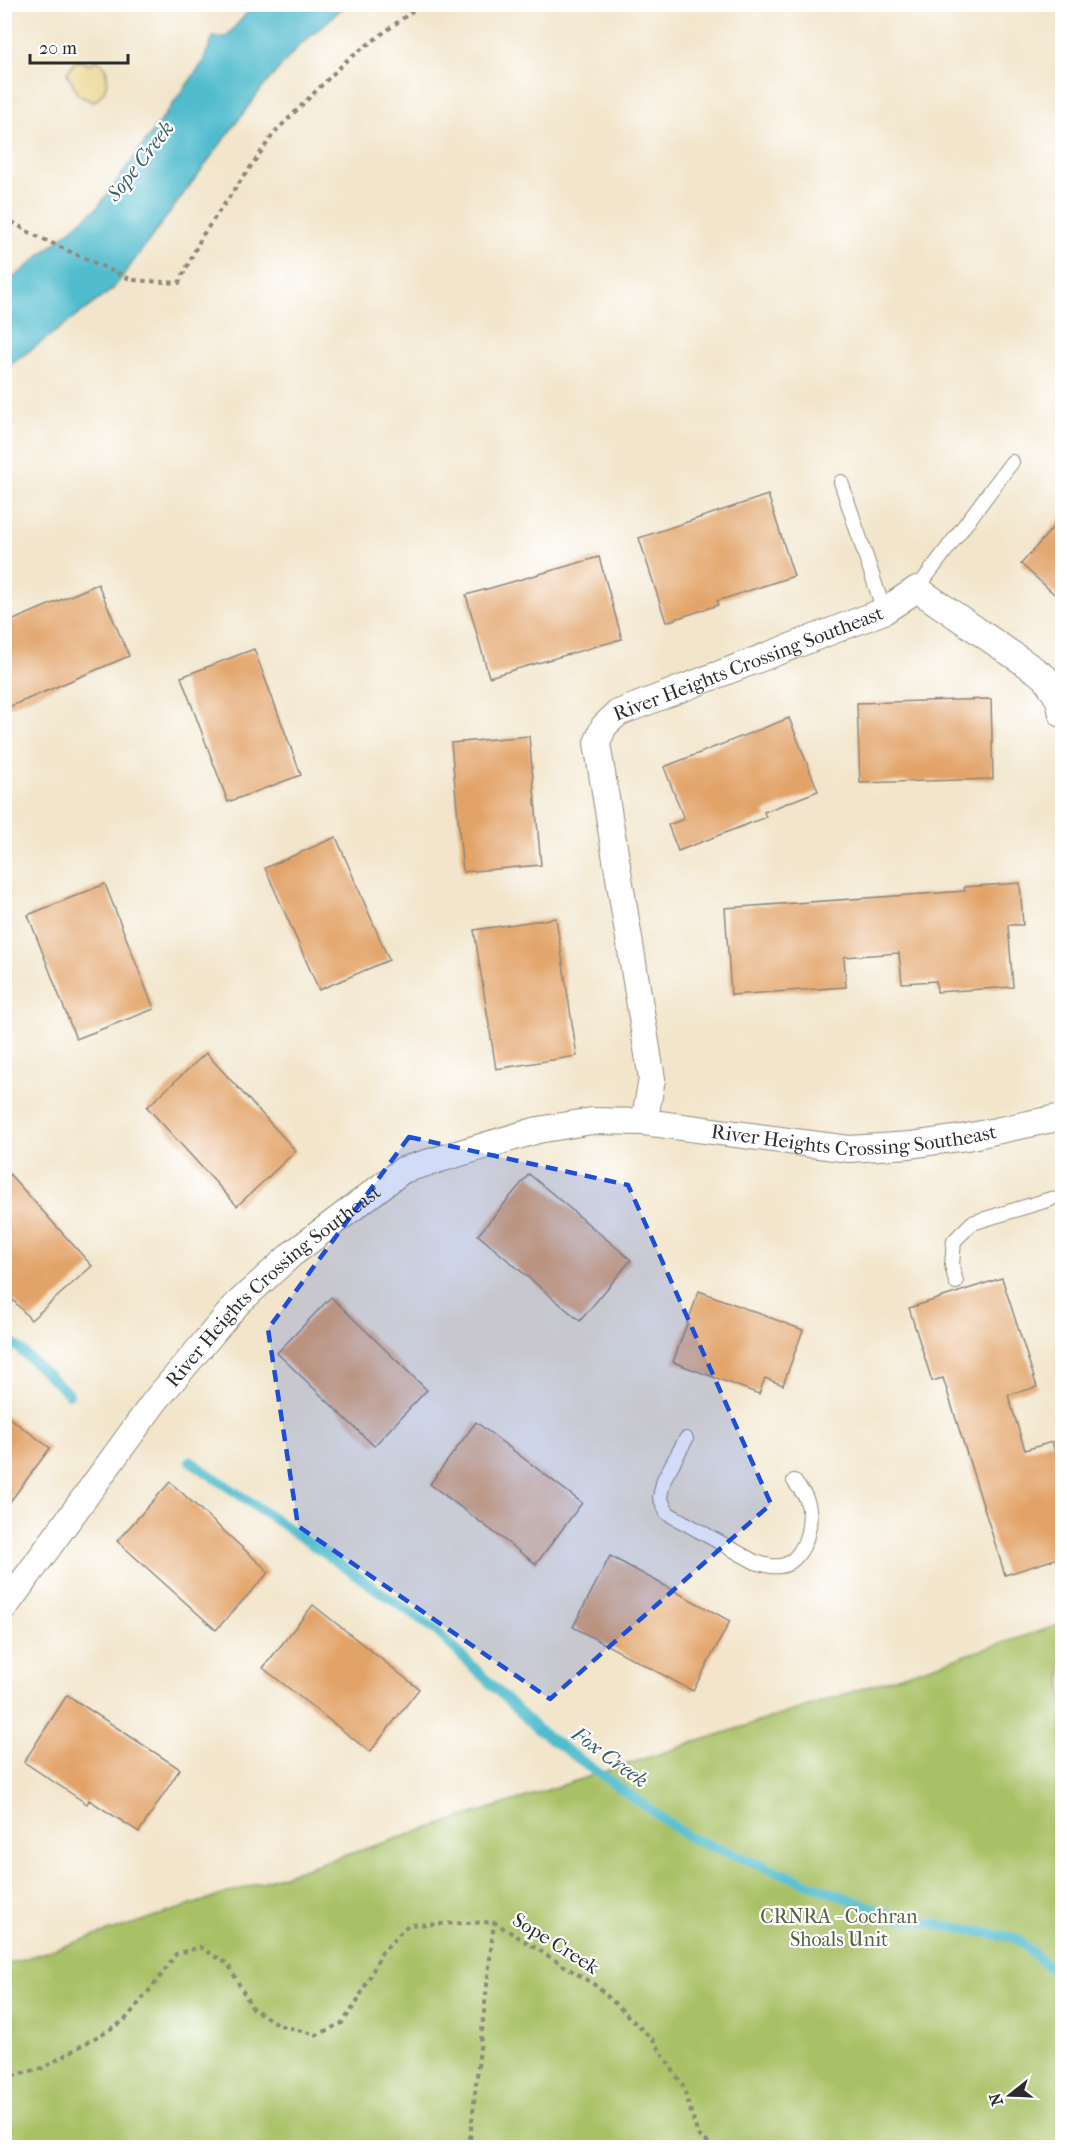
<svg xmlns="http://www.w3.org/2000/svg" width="1067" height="2152" font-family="'IM FELL French Canon',serif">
<rect width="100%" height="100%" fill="#fff"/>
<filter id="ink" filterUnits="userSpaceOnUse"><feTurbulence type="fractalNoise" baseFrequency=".0167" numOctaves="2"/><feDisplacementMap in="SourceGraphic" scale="12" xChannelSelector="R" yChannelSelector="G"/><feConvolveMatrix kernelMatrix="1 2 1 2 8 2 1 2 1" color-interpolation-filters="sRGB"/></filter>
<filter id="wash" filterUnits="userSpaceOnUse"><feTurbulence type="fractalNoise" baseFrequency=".008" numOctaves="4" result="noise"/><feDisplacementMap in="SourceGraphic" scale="24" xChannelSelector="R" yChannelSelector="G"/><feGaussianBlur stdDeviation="1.35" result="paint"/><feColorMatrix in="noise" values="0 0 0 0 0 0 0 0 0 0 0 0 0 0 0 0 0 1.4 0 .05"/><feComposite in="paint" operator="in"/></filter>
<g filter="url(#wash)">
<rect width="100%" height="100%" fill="#f2e5cb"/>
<path fill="#a9c166" stroke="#6a7648" stroke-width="1.5" d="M1062,1624V2147H5V1965Z"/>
<path fill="#eeda9e" stroke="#8c8264" stroke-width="1.5" d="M95,60L103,64C111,77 107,94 93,102L78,95L71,80L68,77L67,73L75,62L81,61L90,65Z"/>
<path fill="#51bccd" stroke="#3e747c" stroke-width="1.5" d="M254,5H346L298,47L262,88L113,289L5,369V285L98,207L202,64L213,37H226Z"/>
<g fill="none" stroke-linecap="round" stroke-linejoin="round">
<path stroke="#51bccd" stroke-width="10" d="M4,1335L69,1394
M190,1461L433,1628L537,1729L690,1838L898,1918L1016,1938L1062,1979"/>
</g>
<g id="blocks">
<path fill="#e2a368" d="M768,495L794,576L717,601L718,605L666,622L639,538Z
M1062,517V601L1021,564Z
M599,557L622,639L489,677L466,595Z
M98,584L129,656L4,709V624Z
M254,649L301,775L228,802L181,677Z
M991,699L993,779L860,783L857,703Z
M789,718L818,791L764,812L766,817L678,851L668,825L684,819L664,767Z
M529,736L541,865L463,872L451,743Z
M336,837L389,960L319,990L265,868Z
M1020,883L1023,925H1008L1013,987L937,992L936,981L902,983L899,953L844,957L846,987L731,995L725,908L965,891L964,887Z
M105,884L154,1009L76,1039L28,915Z
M556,918L577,1056L496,1069L474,930Z
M206,1053L296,1151L237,1206L147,1107Z
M4,1168L92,1266L31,1320L4,1290Z
M529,1174L631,1260L580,1321L478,1235Z
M1002,1278L1037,1387L1008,1395L1025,1450L1052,1442L1062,1475V1557L1005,1575L943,1378L932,1381L909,1308Z
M699,1291L803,1330L783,1385L765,1378L759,1394L673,1362Z
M331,1297L427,1390L374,1446L277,1353Z
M4,1414L50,1448L4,1510Z
M476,1422L582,1503L536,1564L430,1484Z
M170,1482L269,1572L216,1630L117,1541Z
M610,1556L730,1621L693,1691L573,1627Z
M313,1605L419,1689L370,1752L263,1668Z
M67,1695L180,1769L139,1832L89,1800L87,1804L24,1762Z"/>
</g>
</g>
<g filter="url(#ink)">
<use href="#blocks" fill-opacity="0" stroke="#8e887b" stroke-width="1.5"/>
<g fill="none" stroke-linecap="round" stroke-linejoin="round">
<g stroke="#8e887b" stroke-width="16">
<path id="lane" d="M841,482L884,611
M917,589L1012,462
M956,1282L952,1265L954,1241L972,1223L1051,1199
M686,1439L664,1479L660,1497L667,1513L755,1562C765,1565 777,1569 787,1564C808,1552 815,1517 805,1496C802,1491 797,1486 794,1481"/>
</g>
<g stroke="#8e887b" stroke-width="28">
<g id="street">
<path id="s1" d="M644,1122L652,1079L597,743L604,726L618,713L884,611L917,589L1045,677L1059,700L1062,714"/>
<path id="s2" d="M4,1608L155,1401L237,1304L292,1254L403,1170L538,1130L592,1121L644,1122L849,1149L910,1145L967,1137L1062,1117"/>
</g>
</g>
<path stroke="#8e887b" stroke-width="4" stroke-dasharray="4.5 4.5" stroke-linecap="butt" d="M4,217L34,235L132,280L179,283L202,236L275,132L347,60L422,4
M4,2078L43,2068L124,2021L157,1981L176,1954L200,1947L228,1964L252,2008L279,2025L317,2035L342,2023L357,2002L382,1952L408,1925L494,1922L598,1987L654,2041L683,2086L698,2135L715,2148
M469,2148L494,1922"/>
<use href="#lane" stroke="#fff" stroke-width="14"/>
<use href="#street" stroke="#fff" stroke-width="26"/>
</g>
</g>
<path fill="#1d4ed8" fill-opacity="0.2" stroke="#1d4ed8" stroke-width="4.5" stroke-dasharray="12 8" stroke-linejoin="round" d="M409,1137L628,1185L771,1504L550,1699L298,1526L268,1329Z"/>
<g text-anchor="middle" stroke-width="4.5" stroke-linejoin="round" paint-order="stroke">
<g font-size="20" fill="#2b2b2b" stroke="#fff">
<text dy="7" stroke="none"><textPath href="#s1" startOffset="561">River Heights Crossing Southeast</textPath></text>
<text dy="7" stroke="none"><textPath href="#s2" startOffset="1056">River Heights Crossing Southeast</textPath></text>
<text dy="7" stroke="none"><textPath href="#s2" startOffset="422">River Heights Crossing Southeast</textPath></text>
<text transform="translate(556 1943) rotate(32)" y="7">Sope Creek</text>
</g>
<g font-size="20" fill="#576040" stroke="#fff">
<text x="839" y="1923">CRNRA - Cochran<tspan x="839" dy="23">Shoals Unit</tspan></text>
</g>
<g font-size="21" font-style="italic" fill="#385e64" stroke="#fff">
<text transform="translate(140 161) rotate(-52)" y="7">Sope Creek</text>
<text transform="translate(610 1757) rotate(36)" y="7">Fox Creek</text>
</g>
</g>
<rect width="1067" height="2152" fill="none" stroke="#fff" stroke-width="24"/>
<g transform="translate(1010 2095) rotate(252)" stroke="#ffffff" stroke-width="4.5" paint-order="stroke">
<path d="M0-4.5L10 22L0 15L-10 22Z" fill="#2b2b2b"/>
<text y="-9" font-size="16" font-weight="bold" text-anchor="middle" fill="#2b2b2b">N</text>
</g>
<path d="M30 54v9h98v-9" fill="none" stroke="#2b2b2b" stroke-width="3"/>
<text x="39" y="54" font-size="18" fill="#2b2b2b" stroke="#ffffff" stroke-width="4.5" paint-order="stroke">20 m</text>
</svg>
